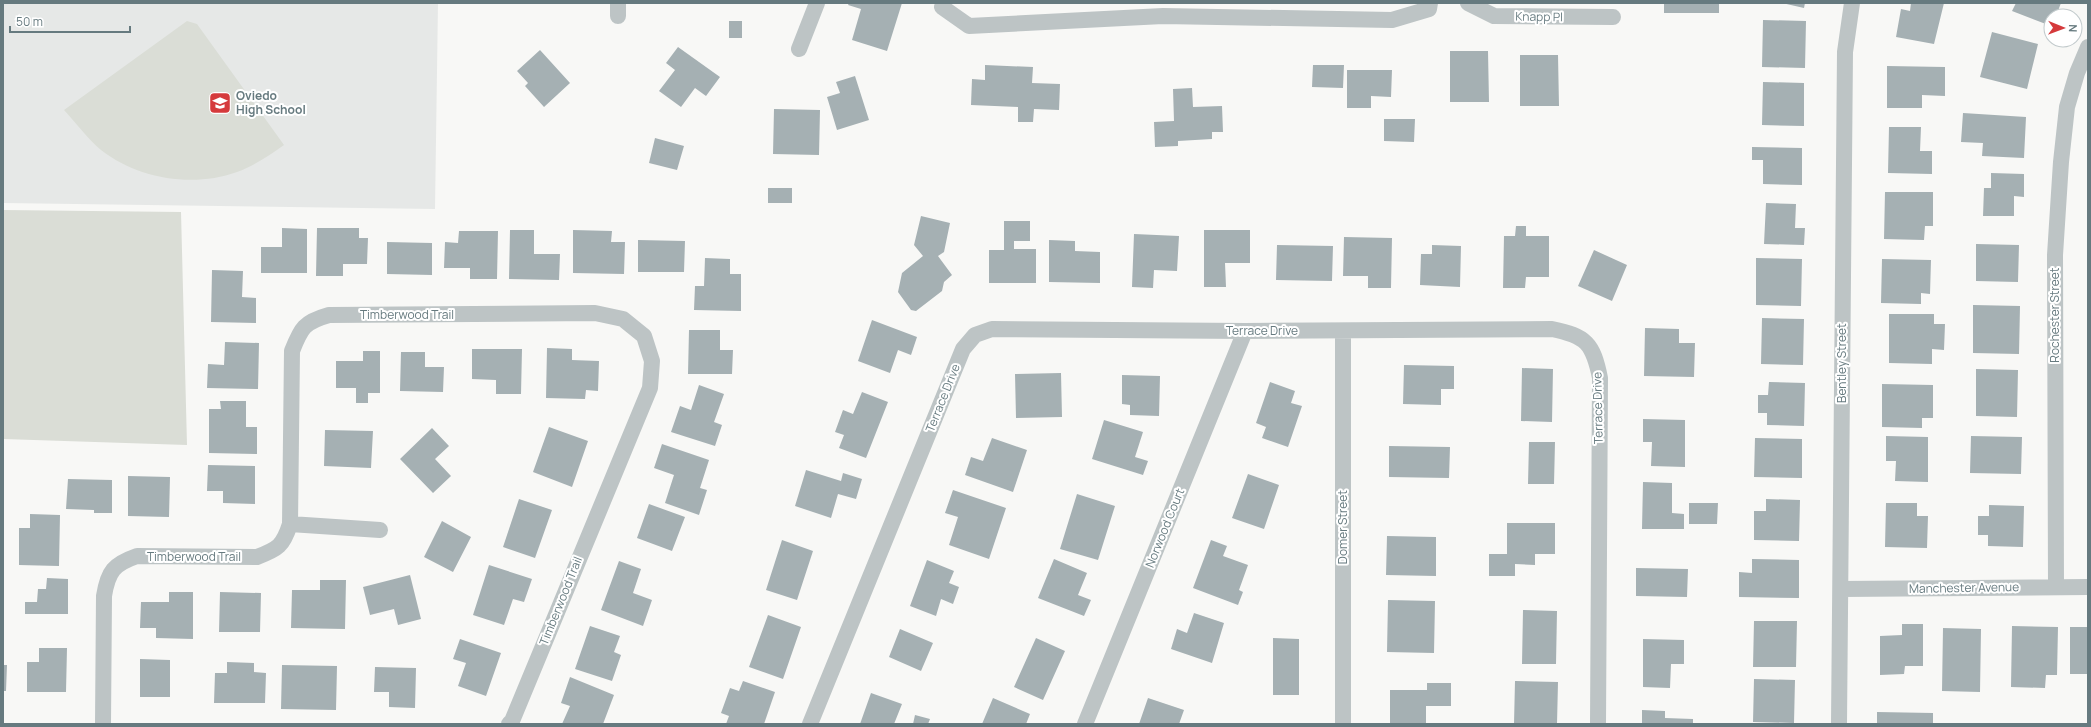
<svg xmlns="http://www.w3.org/2000/svg" width="2091" height="727" font-family="Manrope,sans-serif">
<rect width="100%" height="100%" fill="#f8f8f6"/>
<path fill="#e6e8e7" d="M3,3H438L435,209L3,203Z"/>
<path fill="#daddd6" d="M187,21L197,24L284,145C270,155 254,166 237,172C193,188 138,179 101,150C88,139 76,123 64,110Z
M3,210L181,212L187,445L3,439Z"/>
<path fill="#a5b0b3" d="M849,3H902L887,51L852,40L861,9L848,5Z
M1664,3H1719V13H1664Z
M1782,3H1805L1804,8Z
M1911,3H1944L1934,44L1896,37L1901,9L1910,11Z
M2016,3H2061L2056,16H2051V26L2012,11Z
M1763,20L1806,21L1805,68L1762,67Z
M729,21H742V38H729Z
M1992,32L2038,44L2027,89L1980,77Z
M678,47L720,77L706,96L695,88L681,107L659,91L675,70L666,63Z
M540,50L570,83L544,107L525,86L528,83L517,71Z
M1450,51H1488L1489,102H1450Z
M1520,55H1558L1559,106H1520Z
M985,65L1033,67L1032,83L1060,84L1059,110L1034,109L1033,122H1018V107L971,105L972,79L985,80Z
M1313,65H1344L1343,88L1312,87Z
M1887,66L1945,67V96L1922,95V108H1887Z
M1347,70H1392L1391,97L1371,96V108H1347Z
M855,76L869,120L837,130L827,97L840,93L836,82Z
M1763,82L1804,83V126L1762,125Z
M1192,88L1193,107L1222,106L1223,132H1212V139L1178,141V146L1155,147L1154,122L1174,121L1173,89Z
M774,109L820,110L819,155L773,154Z
M1963,113L2026,117L2024,158L1982,156L1983,143L1961,142Z
M1384,119H1415L1414,142L1384,141Z
M1889,127H1921L1920,151H1932V174L1888,173Z
M655,138L684,146L677,170L649,163Z
M1752,147L1802,148V185L1763,184V160H1752Z
M1991,173L2024,174V197L2014,196V216H1983L1984,188H1991Z
M768,188H792V203H768Z
M1885,192H1933V226H1925L1924,240L1884,239Z
M1766,203L1796,204L1795,228H1805L1804,245L1764,244Z
M921,216L950,223L944,252L938,256L952,275L944,282L942,291L916,311L911,310L898,292L902,273L923,256L914,245Z
M1004,221H1030V241H1014V249H1036V283H989V250H1004Z
M1516,226H1526V236H1549V277H1526L1525,288H1503L1504,236H1515Z
M282,228L307,229V273H261V247H282Z
M317,228H359V238H368L367,264H343V276H316Z
M510,230H534V254H560L559,280L509,279Z
M573,230L612,231L611,242H625L624,274L573,273Z
M1204,230H1250V263H1225L1226,287H1204Z
M459,231H498L497,279H470V268H444L445,242L458,243Z
M1134,234L1179,236L1177,271L1154,270L1153,288L1132,287Z
M1344,237L1392,238L1391,288H1368V276H1343Z
M638,240L685,241L684,272H638Z
M1049,240L1075,241V251L1100,252V283L1049,282Z
M387,242L432,243V275L387,274Z
M1976,244L2019,245L2018,282L1976,281Z
M1277,245L1333,246L1332,281L1276,280Z
M1432,245L1461,246L1460,287L1420,285L1421,254H1432Z
M1594,250L1627,265L1612,301L1578,286Z
M705,258L730,259V274H741V311L694,310L695,286H704Z
M1756,258L1802,259L1801,306L1756,305Z
M1882,259L1931,260L1930,294L1921,293V304L1881,303Z
M212,270L243,271L242,297L256,298V323L211,322Z
M1973,305L2020,306L2019,354L1973,353Z
M1889,314H1934V324H1945L1944,350L1932,349V364L1889,363Z
M1762,318L1804,319L1803,365L1761,364Z
M872,320L917,337L911,355L898,350L890,373L858,361Z
M1645,328L1679,329V343H1695L1694,377L1644,376Z
M689,330H720V350H733L732,374H688Z
M225,342L259,343L258,389L207,388L208,364L224,365Z
M547,348L572,349V360L599,361L598,391L586,390L585,399L546,398Z
M472,349H522L521,394H496V380L472,379Z
M363,351H380V393H368V403H356V388H336V361H363Z
M401,352H425V367H444L443,392L400,391Z
M1404,365L1454,366V389H1441V405L1403,404Z
M1522,368L1553,369L1552,422L1521,421Z
M1976,369L2018,370L2017,417L1976,416Z
M1061,373L1062,417L1016,418L1015,374Z
M1122,375L1160,376L1159,416L1130,415V405L1122,404Z
M1270,382L1295,391L1291,403L1302,406L1288,447L1262,438L1266,427L1256,423Z
M1769,382L1805,383L1804,426L1767,425V413H1758V395H1768Z
M1882,384L1933,385V418H1922V428L1882,427Z
M699,385L724,394L714,422L722,425L715,446L671,432L680,406L691,410Z
M862,392L888,402L866,458L839,448L844,435L835,432L843,410L853,414Z
M220,401H246V427H257V454L209,453V409H221Z
M1643,419L1685,420V467L1651,466L1652,442H1643Z
M1104,420L1143,432L1135,457L1148,461L1143,475L1092,459Z
M549,427L588,441L572,487L533,472Z
M432,428L449,446L435,459L451,476L433,493L400,459Z
M325,430L373,431L371,468L324,466Z
M1886,436L1928,437V482L1895,481L1896,461H1886Z
M1971,436L2022,437L2021,474L1970,473Z
M992,438L1027,450L1013,492L965,475L971,457L983,461Z
M1755,438L1802,439V478L1754,477Z
M1529,442H1555L1554,484H1528Z
M662,444L709,460L700,488L707,490L699,515L665,503L674,475L654,468Z
M1389,446L1450,447L1449,478L1389,477Z
M208,465L255,466V504L223,503V491H207Z
M806,470L841,481L843,473L862,479L856,499L838,494L831,518L795,506Z
M1248,474L1279,485L1264,529L1232,518Z
M128,476L170,477L169,517L128,516Z
M68,479L112,480V513H94V510L66,509Z
M1643,482L1672,483V513L1684,514V529H1642Z
M953,490L1006,508L989,559L949,545L958,517L945,513Z
M1077,494L1115,506L1098,560L1060,549Z
M519,499L552,510L535,558L503,547Z
M1766,499L1800,500L1799,541L1754,540V511H1766Z
M1689,503H1718L1717,524H1689Z
M1886,503H1917V516H1928L1927,548L1885,547Z
M649,504L685,517L672,551L637,538Z
M1989,505L2024,506L2023,547L1988,546V535H1978V516H1989Z
M30,514L60,515L59,566L19,565V528H30Z
M442,521L471,537L453,572L424,557Z
M1507,523H1555V554H1535V565L1515,564V576H1489V554H1507Z
M1387,536L1436,537V576L1386,575Z
M782,540L813,551L797,600L766,590Z
M1211,540L1227,546L1223,556L1248,565L1239,590L1243,592L1238,605L1193,588Z
M1054,559L1087,573L1078,595L1091,600L1084,616L1038,598Z
M1752,559L1799,560V598L1739,597V572L1752,573Z
M927,560L954,571L949,583L959,587L953,604L941,599L936,616L910,606Z
M619,561L641,569L633,593L652,600L643,626L601,610Z
M489,565L532,579L524,602L513,599L504,625L473,615Z
M1636,568L1688,569L1687,597L1636,596Z
M410,575L421,619L398,625L394,609L370,615L363,587Z
M47,578L68,579V614H25V602H37L38,589H46Z
M320,580H346L345,629L291,628L292,590H320Z
M169,592H193V639L156,638V628H140L141,602H169Z
M220,592L261,593L260,632H219Z
M1388,600L1435,601L1434,653L1387,652Z
M1523,610L1557,611L1556,664H1522Z
M1194,613L1224,623L1212,663L1171,649L1177,629L1187,633Z
M768,615L801,627L783,679L749,667Z
M1754,621H1797L1796,667H1753Z
M1902,624H1923V666H1905L1904,674L1880,675V636L1902,635Z
M590,626L620,636L614,652L621,655L612,681L575,669Z
M2012,626L2058,627L2057,675H2046L2045,688L2011,687Z
M2070,627H2088V674H2070Z
M1943,628L1981,629L1980,692L1942,691Z
M900,629L933,643L921,671L889,657Z
M1036,638L1065,651L1043,700L1014,687Z
M1273,638L1299,639V695H1273Z
M460,639L501,653L486,696L458,686L466,663L453,659Z
M1643,639L1684,640V664H1671L1670,688L1643,687Z
M39,648H67L66,692H27V662H39Z
M140,659L170,660V697H140Z
M227,662L254,663V672L266,673L265,703H214L215,673H227Z
M3,665H7L6,691H3Z
M282,665L337,666L336,710L281,709Z
M375,667L416,668L415,708L389,707V692H374Z
M570,677L614,695L603,724H562L570,706L561,703Z
M1754,679L1795,680L1794,723L1753,722Z
M743,681L775,692L764,724H726L729,716L721,713L730,688L739,691Z
M1515,681L1558,682L1557,724H1514Z
M1427,683H1451V706H1426V724H1390V690H1427Z
M871,693L902,704L894,724H860Z
M993,698L1030,714L1026,724H982Z
M1148,698L1184,710L1179,724H1139Z
M1642,710L1665,711V718L1693,719V724H1642Z
M1877,712L1933,713V724H1877Z
M915,715L930,719L928,724H913Z"/>
<g fill="none" stroke-linecap="round" stroke-linejoin="round">
<path stroke="#bdc4c5" stroke-width="16" d="M1468,3L1494,16L1613,17
M942,7L969,26L1163,16L1392,20L1429,9L1430,3
M618,16V3
M799,49L817,3
M1343,331V724
M290,524L380,530
M2056,587L2055,255L2061,162L2067,107L2077,73L2088,47
M1841,589L2088,587
M103,724L104,596C108,571 114,564 137,556L257,557C278,549 283,546 290,524L292,351C301,328 304,322 329,315L595,313L623,319L644,336L652,361L650,388L512,721L509,724
M810,724L963,349L975,335L992,329L1245,331L1552,329C1586,336 1593,343 1600,378L1598,724
M1085,724L1245,331
M1839,724L1845,52L1852,3"/>
</g>
<defs>
<g id="school-square" transform="scale(1.15)"><rect x="-9" y="-9" width="18" height="18" rx="4" fill="#d53a3c" stroke="#fff"/><path d="M0-5L7-2L0 1L-7-2ZM-4 1L0 2.5L4 1V4Q0 6-4 4Z" fill="#fff"/></g>
</defs>
<g fill-rule="evenodd">
<use href="#school-square" x="220" y="103"/>
</g>
<g text-anchor="middle" stroke-width="4" stroke-linejoin="round" paint-order="stroke">
<g font-size="12" fill="#667a7f" stroke="#fff">
<text transform="translate(1539 17) rotate(1)" y="4">Knapp Pl</text>
<text x="407" y="319">Timberwood Trail</text>
<text transform="translate(2055 315) rotate(-90)" y="4">Rochester Street</text>
<text x="1262" y="335">Terrace Drive</text>
<text transform="translate(1842 363) rotate(-90)" y="4">Bentley Street</text>
<text transform="translate(943 398) rotate(-68)" y="4">Terrace Drive</text>
<text transform="translate(1598 408) rotate(-91)" y="4">Terrace Drive</text>
<text transform="translate(1343 527) rotate(-90)" y="4">Domer Street</text>
<text transform="translate(1165 528) rotate(-68)" y="4">Norwood Court</text>
<text x="194" y="561">Timberwood Trail</text>
<text transform="translate(1964 588) rotate(-1)" y="4">Manchester Avenue</text>
<text transform="translate(561 601) rotate(-68)" y="4">Timberwood Trail</text>
</g>
<g font-size="12" font-weight="bold" fill="#667a7f" stroke="#fff" text-anchor="start">
<text x="236" y="100">Oviedo<tspan x="236" dy="14">High School</tspan></text>
</g>
</g>
<rect width="2091" height="727" fill="none" stroke="#667a7f" stroke-width="8"/>
<g transform="translate(2063 28) rotate(91)"><circle r="19" fill="#ffffff" stroke="#c2cacc"/>
<path d="M0-3L7 15L0 10L-7 15Z" fill="#d53a3c"/>
<text y="-6" font-size="11" font-weight="bold" text-anchor="middle" fill="#667a7f">N</text>
</g>
<path d="M10 26v6h120v-6" fill="none" stroke="#667a7f" stroke-width="2"/>
<text x="16" y="26" font-size="12" fill="#667a7f" stroke="#ffffff" stroke-width="3" paint-order="stroke">50 m</text>
</svg>
